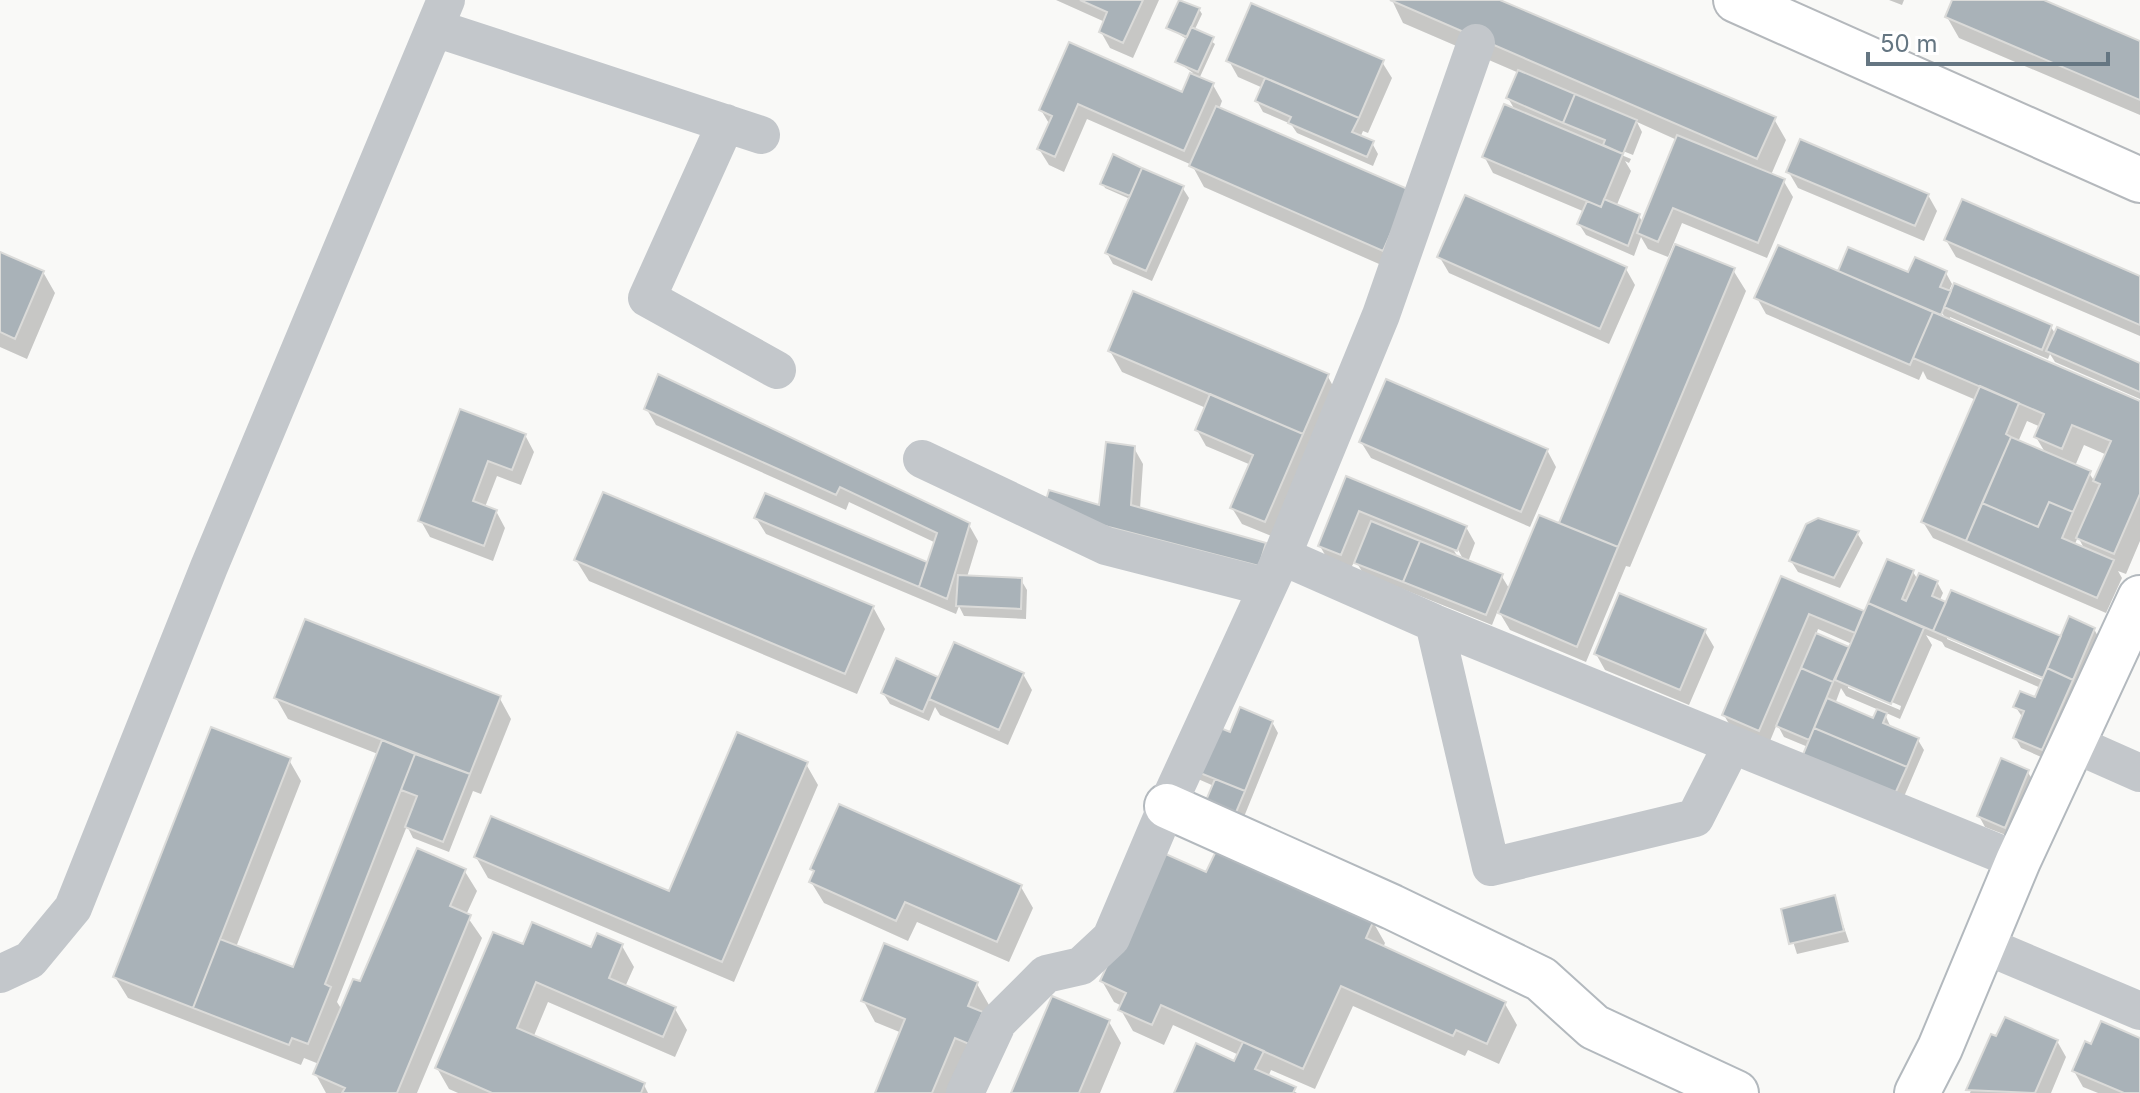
<svg xmlns="http://www.w3.org/2000/svg" width="2140" height="1093" font-family="Inter,sans-serif">
<rect width="100%" height="100%" fill="#f9f9f7"/>
<path fill="#0003" fill-rule="evenodd" d="M1056,0H1159L1133,58L1110,48L1101,32L1105,22Z
M1392,0H1494L1774,119L1786,140L1771,175L1783,180L1793,197L1767,258L1682,223L1668,257L1648,249L1641,237L1634,256L1586,235L1579,224L1585,212L1493,173L1484,156L1515,110L1508,98L1519,73L1403,23ZM1637,122L1677,140L1643,223L1639,216L1616,207L1631,171L1625,161L1629,163L1631,159L1612,151L1613,147L1633,155L1642,132Z
M1889,0H1904L1902,5Z
M1954,0H2039L2140,43V115L1959,38L1947,17Z
M1199,9L1202,14L1195,29L1215,44L1199,79L1213,85L1222,101L1219,109L1408,192L1395,271L1204,187L1192,165L1087,119L1064,172L1049,165L1039,149L1050,125L1041,110L1070,45L1183,95L1193,73L1178,62L1188,40L1169,28Z
M1229,61L1382,62L1392,78L1368,133L1363,131L1360,138L1372,143L1378,154L1373,166L1297,133L1291,124L1263,112L1257,101L1263,88L1238,77Z
M1788,171L1928,195L1937,211L1924,241L1798,188Z
M1103,184L1182,187L1189,198L1152,281L1113,264L1107,253L1130,199L1105,188Z
M1946,240L2140,278V336L1956,257Z
M1676,246L1733,270L1746,291L1630,567L1626,566L1586,662L1510,630L1498,610L1492,625L1363,573L1355,560L1350,570L1329,562L1320,546L1347,479L1466,527L1475,543L1468,562L1501,575L1510,590L1560,526ZM1454,542L1463,559H1459L1450,544Z
M0,254L43,272L55,293L27,359L0,347Z
M1439,256L1626,269L1635,285L1609,344L1449,273Z
M1946,273L1952,284L1948,293L2051,327L2056,335L2140,365V399L2055,362L2050,354L2048,359L1950,317L1949,321L2140,403V541L2126,574L2118,571L2122,578L2106,613L1933,538L1923,522L1976,400L1927,379L1923,371L1919,380L1766,314L1757,298L1842,275ZM1937,306L1945,317H1940ZM2027,421L2041,427L2036,437L2046,454L2018,442ZM2084,445L2107,455L2095,482L2089,473L2075,466ZM2078,537L2085,550L2074,546Z
M1110,351L1327,375L1339,397L1274,537L1242,524L1232,508L1251,465L1206,446L1197,430L1206,408L1122,372Z
M646,408L969,525L978,541L967,577L1021,580L1027,590L1026,619L964,616L959,606L956,614L766,534L756,518L766,495L928,565L936,543L849,502L846,510L656,425Z
M461,412L525,435L534,452L521,485L497,476L485,507L496,511L505,528L493,561L430,537L421,521Z
M1361,442L1547,450L1556,467L1530,527L1371,458Z
M1134,448L1143,464L1140,509L1265,545L1274,561L1055,526L1101,508Z
M1857,533L1863,543L1840,588L1798,572L1791,561Z
M576,560L873,607L885,629L857,694L589,581Z
M1888,561L1913,572L1918,580L1937,582L1943,593L1939,602L2062,639L2094,629L2100,640L2048,760L2021,748L2015,737L2023,718L2015,706L2036,700L2041,688L1945,647L1942,642L1926,635L1932,645L1900,719L1884,712L1891,728L1918,740L1924,750L1900,806L1808,747L1784,737L1777,724L1768,746L1733,731L1724,715L1782,578L1865,614ZM1818,629L1852,644L1850,650L1816,635ZM1947,635L2053,680L2051,684L1947,639ZM1848,683L1901,706L1900,710L1848,688ZM1841,688L1846,696L1879,710L1874,720L1835,704Z
M1704,630L1714,647L1689,705L1605,670L1596,654Z
M897,661L939,679L1023,674L1032,690L1008,745L940,715L935,707L929,721L890,704L883,693Z
M499,697L511,719L481,794L473,791L449,852L413,838L407,826L337,1002L342,1010L464,870L477,891L466,915L482,938L417,1093H326L315,1073L319,1064L304,1058L301,1065L128,998L115,977L289,760L301,781L236,947L294,970L378,754L288,719L276,698Z
M1272,722L1278,733L1235,839L1214,786L1198,779L1231,735Z
M806,764L818,785L734,982L488,878L476,857L670,894Z
M2027,771L2034,782L2011,837L1985,827L1979,816Z
M812,869L1021,887L1033,908L1009,962L917,922L908,941L824,903L811,882L815,874Z
M1207,875L1373,922L1385,943L1383,948L1505,1004L1517,1025L1499,1064L1468,1050L1465,1056L1353,1006L1315,1089L1271,1070L1268,1077L1297,1093H1176L1235,1063L1239,1055L1173,1025L1164,1045L1133,1031L1121,1010L1122,1006L1114,1002L1102,981Z
M1834,898L1849,942L1797,954L1783,910Z
M622,946L634,967L625,987L675,1009L687,1030L675,1057L548,1002L533,1038L644,1085L648,1093H458L449,1089L437,1068L524,947L592,950Z
M977,984L989,1005L952,1093H877L902,1033L875,1022L863,1000Z
M1109,1022L1121,1043L1100,1093H1013Z
M1992,1036L2057,1041L2066,1057L2051,1093H1970Z
M2140,1040V1093H2098L2083,1087L2074,1071L2092,1046Z"/>
<path fill="#a9b2b8" stroke="#dbdbd9" stroke-width="2" d="M1080,0H1143L1123,43L1099,32L1107,12Z
M1179,0L1200,8L1187,37L1166,28Z
M1390,0H1500L1776,117L1757,159Z
M1952,0H2044L2140,41V100L1945,17Z
M1251,3L1384,60L1359,118L1226,61Z
M1191,27L1214,37L1198,72L1175,62Z
M1069,42L1182,92L1190,73L1214,83L1184,151L1078,104L1055,157L1037,149L1052,116L1039,110Z
M1518,70L1575,94L1563,123L1506,98Z
M1265,78L1359,118L1352,132L1374,141L1367,157L1288,123L1291,117L1255,101Z
M1575,94L1637,120L1623,154L1603,145L1605,140L1563,123Z
M1504,104L1623,154L1601,207L1482,157Z
M1216,106L1410,190L1383,251L1189,166Z
M1677,135L1785,179L1758,243L1673,208L1658,242L1637,233Z
M1800,139L1929,194L1915,226L1786,172Z
M1113,154L1142,168L1130,196L1100,184Z
M1142,168L1184,186L1146,271L1105,253Z
M1465,195L1627,267L1600,329L1437,257Z
M1604,199L1640,214L1628,246L1577,224L1587,201L1601,207Z
M1962,199L2140,276V325L1944,240Z
M1675,244L1735,268L1618,547L1559,523Z
M1778,245L1933,312L1910,365L1754,298Z
M1848,247L1908,272L1915,257L1947,271L1940,287L1951,291L1941,315L1838,271Z
M0,252L44,271L15,339L0,332Z
M1954,283L2052,325L2042,350L1944,307Z
M1133,291L1329,374L1303,434L1108,351Z
M1933,312L2140,401V494L2114,554L2076,538L2100,484L2093,481L2111,441L2072,425L2062,449L2034,437L2044,414L1913,358Z
M2057,327L2140,363V392L2046,351Z
M658,374L970,523L947,599L919,587L937,533L840,487L836,495L644,409Z
M1386,379L1548,449L1521,512L1359,442Z
M1980,386L2019,403L2006,434L2011,437L1966,541L1921,522Z
M1210,394L1303,434L1265,522L1230,508L1253,455L1195,430Z
M460,409L526,434L512,470L488,461L473,501L497,510L484,546L418,521Z
M2011,437L2091,471L2073,512L2049,502L2038,527L1982,503Z
M1106,442L1135,446L1131,505L1266,543L1259,566L1043,510L1049,490L1099,505Z
M1346,476L1467,526L1457,551L1359,511L1341,555L1318,546Z
M603,492L874,606L845,674L574,560Z
M765,493L927,562L919,587L754,518Z
M2049,502L2073,512L2062,538L2114,560L2097,598L1966,541L1982,503L2038,527Z
M1539,515L1618,547L1577,647L1498,613Z
M1818,518L1859,531L1834,578L1789,561L1806,524Z
M1371,521L1420,541L1403,582L1354,563Z
M1420,541L1503,574L1486,615L1403,582Z
M1887,559L1914,570L1902,599L1906,601L1919,573L1938,581L1932,596L1946,602L1933,631L1868,603Z
M958,575L1022,578L1021,609L956,606Z
M1781,576L1864,611L1855,633L1809,614L1759,731L1722,715Z
M1951,590L2061,636L2043,678L1933,631Z
M1619,593L1706,629L1680,690L1594,654Z
M1868,603L1924,628L1891,704L1835,680Z
M2069,616L2095,628L2073,680L2047,668Z
M305,619L501,696L470,774L274,698Z
M1816,633L1849,647L1833,682L1801,668Z
M954,642L1024,673L999,730L929,699Z
M896,658L938,677L923,712L881,693Z
M1801,668L1833,682L1809,740L1776,726Z
M2047,668L2073,680L2042,750L2013,738L2024,711L2013,707L2020,691L2035,697Z
M1827,698L1873,718L1877,709L1887,713L1883,723L1919,738L1907,767L1814,728Z
M1240,707L1273,721L1245,791L1190,769L1208,723L1230,732Z
M211,727L291,758L193,1008L113,977Z
M1814,728L1907,767L1894,796L1802,757Z
M737,732L808,762L722,962L474,857L491,816L669,891Z
M382,740L415,754L325,984L331,987L308,1044L292,1038L289,1045L193,1008L220,939L293,967Z
M415,754L470,774L443,842L405,827L417,796L401,790Z
M2001,758L2029,770L2005,828L1977,816Z
M1215,779L1245,791L1229,829L1199,817Z
M839,804L1022,885L997,942L905,902L896,921L809,882L814,871L810,869Z
M417,848L466,869L450,906L471,915L397,1093H342L345,1088L313,1074L353,979L360,981Z
M1217,849L1374,920L1366,938L1506,1002L1487,1044L1456,1030L1453,1036L1341,986L1303,1069L1161,1005L1152,1025L1118,1010L1126,993L1100,981L1159,851L1206,872Z
M1835,895L1844,931L1789,944L1781,909Z
M532,922L591,947L597,933L623,944L609,978L676,1007L663,1037L536,982L517,1028L645,1083L641,1093H492L435,1068L493,932L523,944Z
M884,943L978,982L968,1006L983,1012L969,1044L955,1038L932,1093H875L905,1019L861,1001Z
M1052,996L1110,1020L1079,1093H1011Z
M2005,1017L2058,1040L2035,1093L1966,1090L1991,1034L1996,1036Z
M2101,1021L2140,1038V1093H2124L2072,1071L2085,1041L2091,1044Z
M1243,1042L1264,1051L1255,1069L1296,1087L1293,1093H1174L1196,1043L1234,1061Z"/>
<g fill="none" stroke-linecap="round" stroke-linejoin="round">
<g stroke="#b3b9be" stroke-width="48">
<path id="secondary" d="M1167,806L1392,907L1541,979L1594,1027L1736,1093
M1917,1093L1940,1048L2018,861L2140,598"/>
</g>
<g stroke="#b4b8bc" stroke-width="48">
<path id="highway" d="M1736,0L2140,180"/>
</g>
<path stroke="#c3c7cb" stroke-width="38" d="M435,28L761,135
M726,123L647,298L777,370
M922,459L1106,546L1266,587
M1282,556L1434,623L2018,861
M1434,623L1491,867L1695,818L1732,745
M2072,743L2140,773
M1984,945L2140,1011
M0,974L30,960L73,908L209,567L446,0
M965,1093L998,1022L1046,974L1081,966L1111,938L1167,806L1282,556L1381,315L1476,43"/>
<use href="#secondary" stroke="#fff" stroke-width="44"/>
<use href="#highway" stroke="#fff" stroke-width="44"/>
</g>
<path d="M1868 52v12h240v-12" fill="none" stroke="#657682" stroke-width="4"/>
<text x="1880" y="52" font-size="24" fill="#657682" stroke="#ffffff" stroke-width="6" paint-order="stroke">50 m</text>
</svg>
